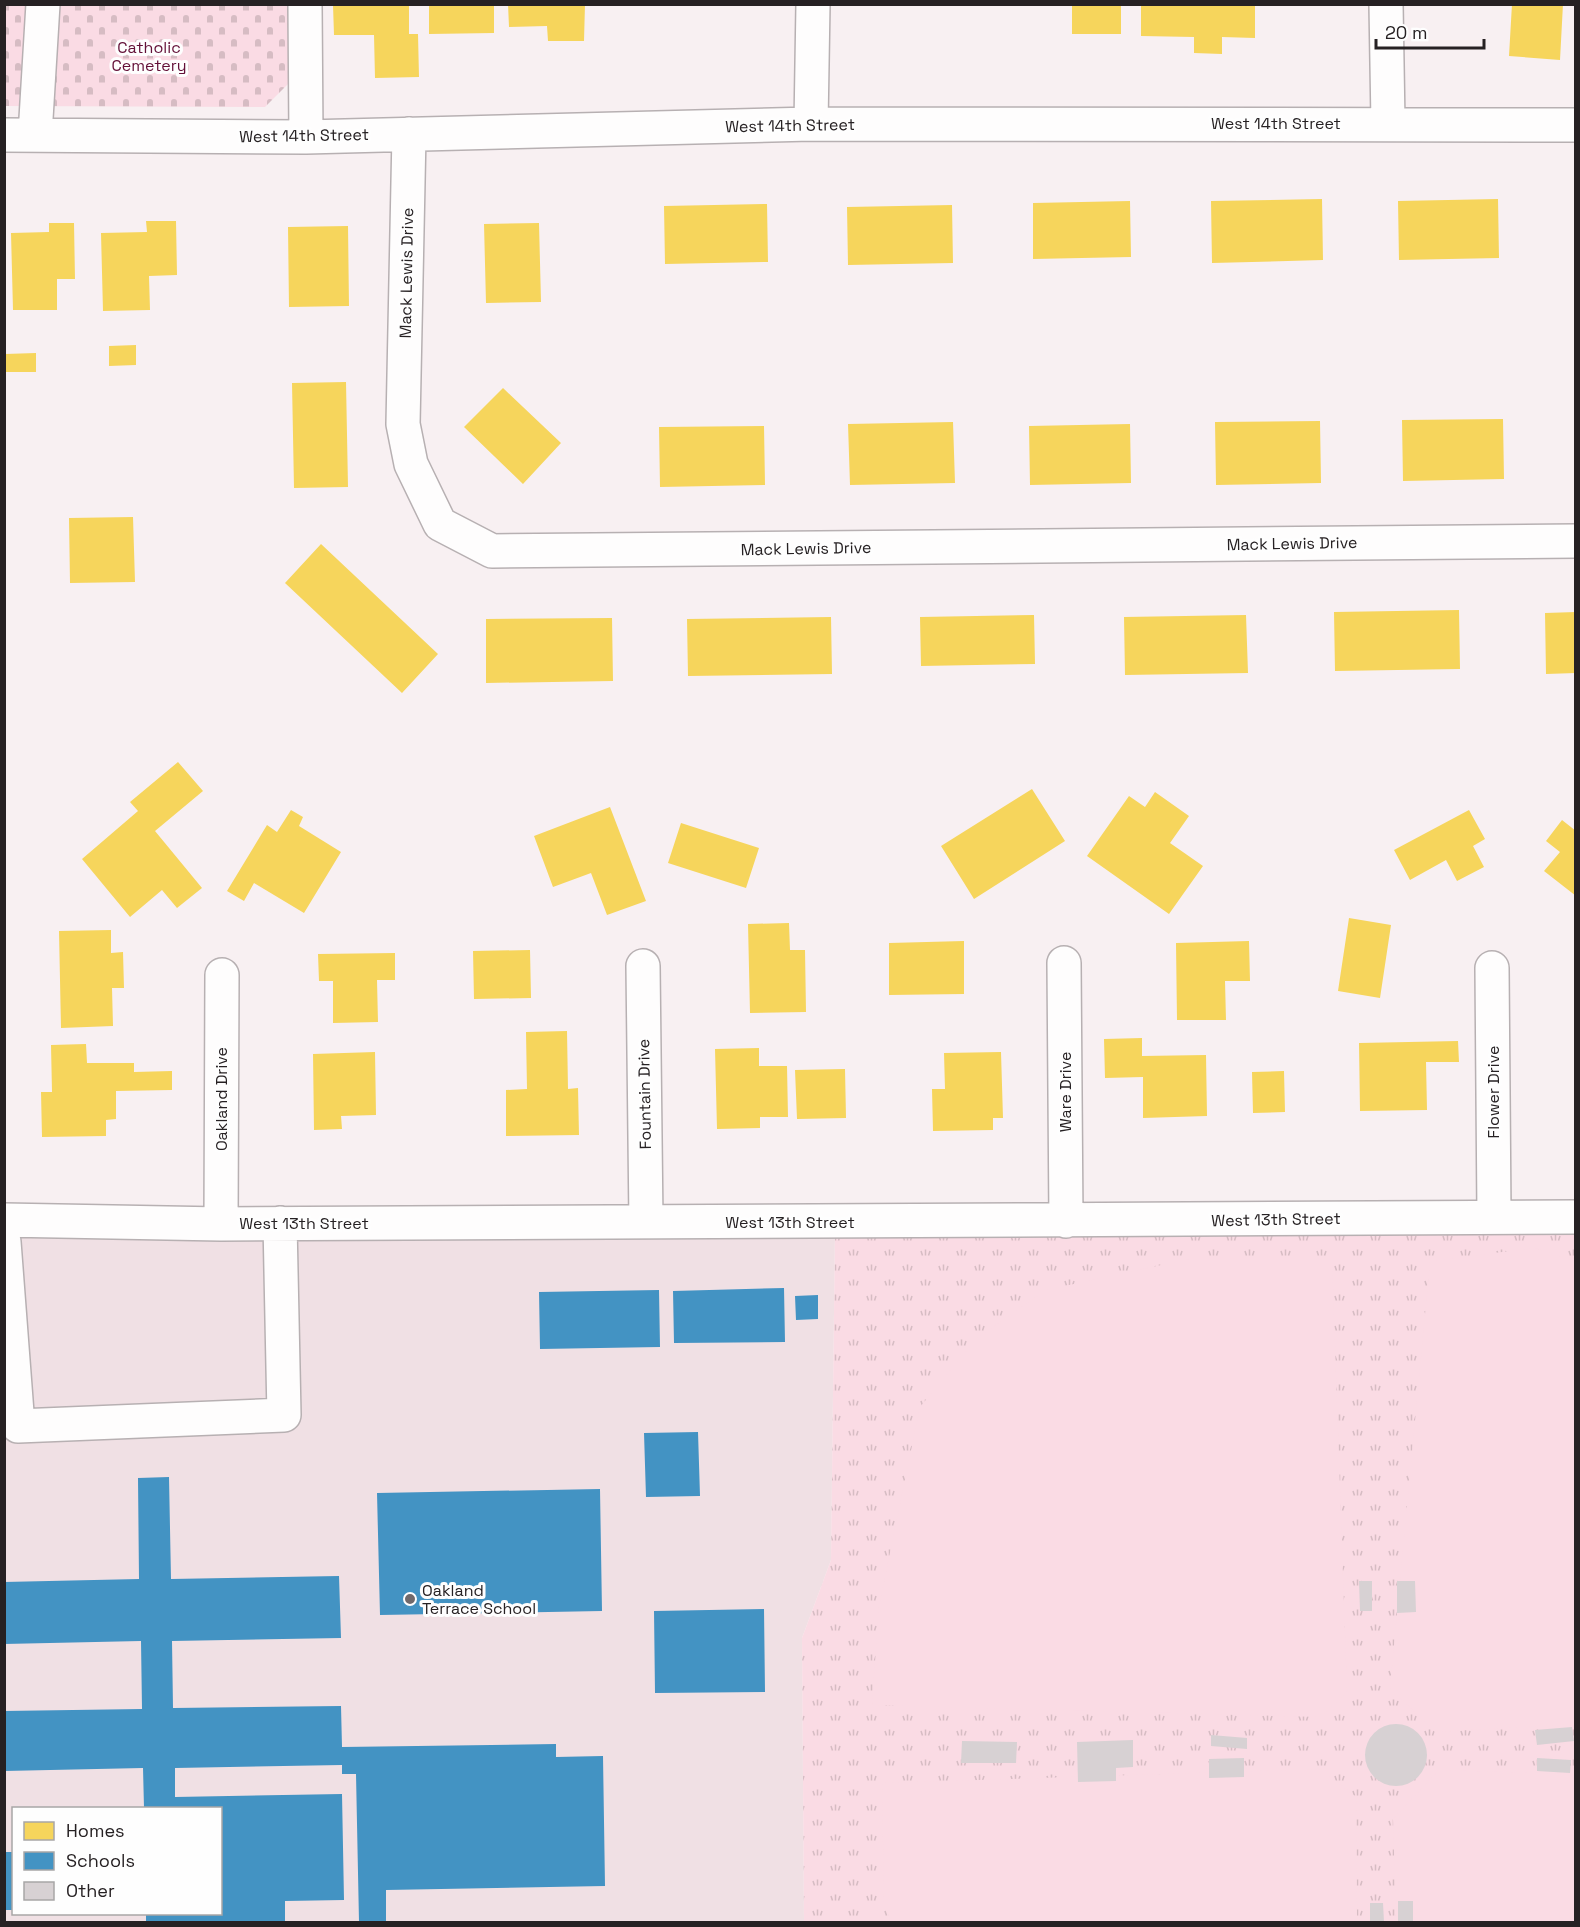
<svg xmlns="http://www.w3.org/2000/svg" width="1580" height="1927" font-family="'Space Grotesk',sans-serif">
<defs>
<pattern id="cemetery-stones" width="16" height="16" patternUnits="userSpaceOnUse" patternTransform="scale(1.5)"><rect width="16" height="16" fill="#fadbe4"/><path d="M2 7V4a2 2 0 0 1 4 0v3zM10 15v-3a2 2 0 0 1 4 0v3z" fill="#d6bcc3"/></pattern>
<pattern id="park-tufts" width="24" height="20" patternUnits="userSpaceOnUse" patternTransform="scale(1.5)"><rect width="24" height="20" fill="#fadbe4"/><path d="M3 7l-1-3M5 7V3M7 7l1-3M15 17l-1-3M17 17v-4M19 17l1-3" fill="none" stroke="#d6bcc3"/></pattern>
</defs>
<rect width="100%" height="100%" fill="#f8f0f2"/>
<path fill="#f0e0e4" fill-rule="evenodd" d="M835,1230L831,1560L802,1638L804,1922H5L4,1235ZM14,1808H220V1914H14Z"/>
<path fill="url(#cemetery-stones)" d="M5,5H290L293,79L265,107L5,106Z"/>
<path fill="url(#park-tufts)" d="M1575,1227V1922H804L802,1638L831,1560L835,1230Z"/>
<path fill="#fadbe4" d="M1535,1248L1575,1261V1724L1435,1732L1390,1688L1430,1261Z
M1189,1259H1332L1347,1692L1321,1717L872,1705L879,1606L920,1407L977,1338L1046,1290Z
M1321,1769L1356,1797L1357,1922H891L884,1903L882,1783Z
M1439,1770L1575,1774V1922H1396L1393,1819Z"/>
<path fill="#f6d55c" d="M429,4H494V33L429,34Z
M508,4H585L584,41H548L547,26L509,27Z
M1072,4H1121V34H1072Z
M1141,4H1255V38L1222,37V54L1194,53V37L1141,36Z
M1512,4H1563L1560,60L1509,56Z
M333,5H409V34H418L419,77L375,78L374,35H334Z
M1322,199L1323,260L1212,263L1211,201Z
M1498,199L1499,258L1399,260L1398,201Z
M1130,201L1131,257L1033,259V203Z
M767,204L768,262L665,264L664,206Z
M952,205L953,263L848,265L847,207Z
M146,221H176L177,275L149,276L150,310L103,311L101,233L147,232Z
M49,223H74L75,279H57V310H13L11,233L49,232Z
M539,223L541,302L486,303L484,224Z
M348,226L349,306L289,307L288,227Z
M136,345V365L109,366V346Z
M36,353V372H5V354Z
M346,382L348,487L294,488L292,383Z
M503,388L561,443L523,484L464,427Z
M1503,419L1504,479L1403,481L1402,420Z
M1320,421L1321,483L1216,485L1215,422Z
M953,422L955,483L850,485L848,424Z
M1130,424L1131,483L1030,485L1029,426Z
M764,426L765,485L660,487L659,427Z
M133,517L135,582L70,583L69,518Z
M321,544L438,654L402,693L285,583Z
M1459,610L1460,669L1335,671L1334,612Z
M1576,612V673L1546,674L1545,613Z
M1034,615L1035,664L921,666L920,617Z
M1246,615L1248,673L1125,675L1124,617Z
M831,617L832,674L688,676L687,619Z
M612,618L613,681L486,683V619Z
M178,762L203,791L155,831L202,888L177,908L162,890L130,917L82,859L138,811L130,802Z
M1032,789L1065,841L974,899L941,846Z
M1155,792L1189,816L1170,843L1203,866L1169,914L1087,856L1129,796L1145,807Z
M610,807L646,901L607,915L591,873L553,887L534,836Z
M291,810L303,817L299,826L341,852L304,913L254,883L244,901L227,891L267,825L277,832Z
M1469,810L1485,839L1473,846L1484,867L1457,881L1446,860L1410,880L1394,850Z
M1562,820L1576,831V896L1544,871L1560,852L1546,841Z
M681,823L759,848L746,888L668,863Z
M1349,918L1391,925L1380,998L1338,991Z
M789,923L790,950H805L806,1012L750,1013L748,924Z
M111,930V953L123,952L124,988H112L113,1026L61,1028L59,931Z
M964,941V994L889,995V943Z
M1249,941L1250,981H1225L1226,1020H1177L1176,943Z
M530,950L531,998L474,999L473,951Z
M395,953V980H377L378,1022L333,1023V981H319L318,954Z
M567,1031L568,1089L578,1088L579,1135L506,1136V1090L527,1089L526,1032Z
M1142,1038V1056L1206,1055L1207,1116L1143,1118V1077L1105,1078L1104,1039Z
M1458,1041L1459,1062H1426L1427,1110L1360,1111L1359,1043Z
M86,1044L87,1063H134V1072L172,1071V1090L116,1091V1119L106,1120V1136L42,1137L41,1092H52L51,1045Z
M759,1048V1066H787L788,1117H760V1128L717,1129L715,1049Z
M375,1052L376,1115L341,1116L342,1129L314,1130L313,1054Z
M1001,1052L1003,1118H993V1130L933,1131L932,1089H945L944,1053Z
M845,1069L846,1118L797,1119L795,1070Z
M1284,1071L1285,1112L1253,1113L1252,1072Z"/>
<path fill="#4393c3" d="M784,1288L785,1342L674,1343L673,1291Z
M659,1290L660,1347L540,1349L539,1292Z
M818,1295V1319L796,1320L795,1296Z
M698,1432L700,1496L646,1497L644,1433Z
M169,1477L171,1579L339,1576L341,1638L172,1641L173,1708L341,1706L342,1747L556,1744V1757L603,1756L605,1886L386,1890V1922H359L356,1774H342V1765L175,1768V1797L342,1794L344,1900L285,1901V1922H146V1914H220V1808H144L143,1768L4,1771V1711L142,1709L141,1641L4,1644V1582L139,1579L138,1478Z
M600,1489L602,1611L380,1615L377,1493Z
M764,1609L765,1692L655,1693L654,1611Z
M4,1852H14V1910H4Z"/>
<path fill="#d7d1d3" d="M1359,1581H1372V1611H1360Z
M1397,1581H1415L1416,1612L1397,1613Z
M1365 1755a31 31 0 1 1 62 0a31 31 0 1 1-62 0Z
M1572,1727L1574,1741L1537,1745L1535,1730Z
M1211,1735L1247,1738V1749L1211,1746Z
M1133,1740V1767L1116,1768V1781L1078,1782L1077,1742Z
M962,1741L1017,1742L1016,1763H961Z
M1244,1758V1777L1209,1778V1759Z
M1537,1758L1571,1760L1570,1773L1537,1771Z
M1398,1901H1413V1922H1398Z
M1370,1903H1383L1384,1922H1370Z"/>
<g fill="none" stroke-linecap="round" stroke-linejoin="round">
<g stroke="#b7b0b2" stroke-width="36">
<path id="minor" d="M305,4L306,137
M1386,4L1388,123
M811,124L813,4
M409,134L403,424L411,464L440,524L492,551L1576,541
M4,135L306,137L811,124L1576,125
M35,135L43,4
M1064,963L1066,1221
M643,966L646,1222
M1492,968L1494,1216
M4,1220L221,1224L1576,1217
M221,1224L222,975
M4,1242L18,1426L284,1415L280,1223"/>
</g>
<use href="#minor" stroke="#fefdfd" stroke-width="33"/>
</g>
<circle fill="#70696b" stroke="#fefefe" stroke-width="2" cx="410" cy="1599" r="6"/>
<g text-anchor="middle" stroke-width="6" stroke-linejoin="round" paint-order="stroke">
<g font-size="16" fill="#631038" stroke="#fefefe">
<text x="149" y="53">Catholic<tspan x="149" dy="18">Cemetery</tspan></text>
</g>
<g font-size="16" fill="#262123" stroke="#fefefe">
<text x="1276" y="129">West 14th Street</text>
<text transform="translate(790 125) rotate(-1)" y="6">West 14th Street</text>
<text transform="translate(304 135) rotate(-1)" y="6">West 14th Street</text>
<text transform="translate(406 273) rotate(-89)" y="6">Mack Lewis Drive</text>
<text transform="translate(1292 543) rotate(-1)" y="6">Mack Lewis Drive</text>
<text transform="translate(806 548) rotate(-1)" y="6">Mack Lewis Drive</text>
<text transform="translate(1065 1092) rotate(-90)" y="6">Ware Drive</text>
<text transform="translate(1493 1092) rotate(-90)" y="6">Flower Drive</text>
<text transform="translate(644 1094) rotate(-91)" y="6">Fountain Drive</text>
<text transform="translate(221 1099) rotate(-90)" y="6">Oakland Drive</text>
<text transform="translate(1276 1219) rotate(-1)" y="6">West 13th Street</text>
<text x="790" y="1228">West 13th Street</text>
<text x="304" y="1229">West 13th Street</text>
</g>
<g font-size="16" fill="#262123" stroke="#fefefe" text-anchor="start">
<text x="422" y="1596">Oakland<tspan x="422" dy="18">Terrace School</tspan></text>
</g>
</g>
<rect width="1580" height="1927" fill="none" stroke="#262123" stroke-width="12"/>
<rect x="12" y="1807" width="210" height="108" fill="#fefefe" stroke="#a8a6a6" stroke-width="1.5"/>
<rect x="24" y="1822" width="30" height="18" fill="#f6d55c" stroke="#a8a6a6" stroke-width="1.5"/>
<text x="66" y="1837" font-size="18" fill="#262123">Homes</text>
<rect x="24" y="1852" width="30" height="18" fill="#4393c3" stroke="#a8a6a6" stroke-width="1.5"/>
<text x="66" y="1867" font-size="18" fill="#262123">Schools</text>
<rect x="24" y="1882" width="30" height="18" fill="#d7d1d3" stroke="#a8a6a6" stroke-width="1.5"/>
<text x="66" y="1897" font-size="18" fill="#262123">Other</text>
<path d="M1376 39v9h108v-9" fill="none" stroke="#262123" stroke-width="3"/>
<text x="1385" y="39" font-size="18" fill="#262123" stroke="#fefefe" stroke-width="4.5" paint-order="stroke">20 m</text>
</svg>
